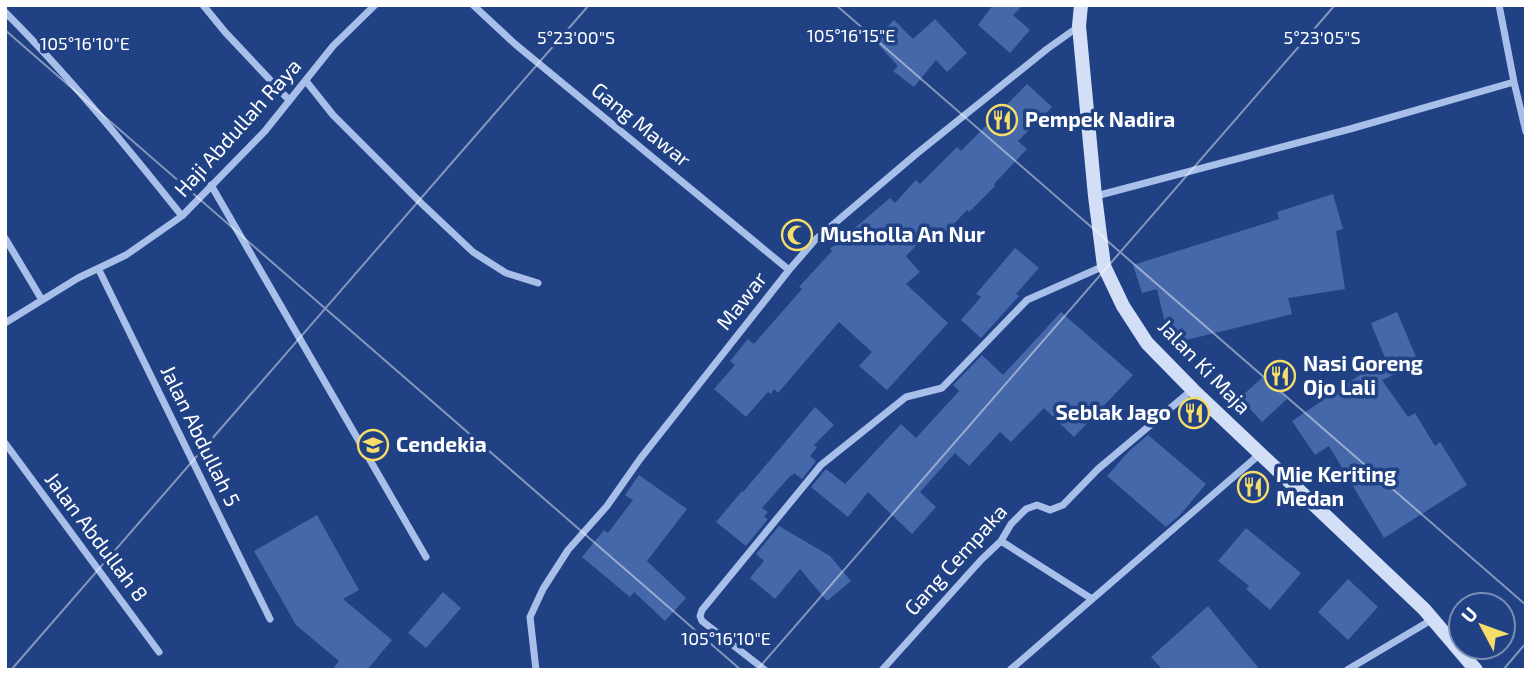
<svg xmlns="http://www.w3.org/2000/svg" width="1531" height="675" font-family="'Exo 2',sans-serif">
<rect width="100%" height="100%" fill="#204184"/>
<path fill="#4568aa" d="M993,5H1023L1013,15L1030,30L1010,53L978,25Z
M935,19L967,53L947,72L936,60L914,87L893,71L898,66L874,40L894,20L913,39Z
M1027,84L1052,107L1018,141L1027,149L994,184L995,186L969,212L967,210L943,235L934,227L906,256L920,272L906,284L948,323L887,390L859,366L872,352L839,322L778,393L774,389L771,394L768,392L746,417L714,389L735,365L730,361L748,339L754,344L802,289L799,287L832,251L830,249L890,198L895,203L916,180L920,184L957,147L961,151Z
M1333,194L1343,229L1336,231L1345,289L1288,298L1292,314L1170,344L1157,289L1142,293L1133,265L1279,219L1277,212Z
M1015,248L1039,268L1016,294L1019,296L981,338L961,320L981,297L976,294Z
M1061,312L1133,375L1074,437L1044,408L1011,442L1000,432L969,466L955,453L920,492L936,507L912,534L868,492L848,517L811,487L826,469L845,484L901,424L916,438L959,391L953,385L982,355L1003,375Z
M1397,312L1419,364L1382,380L1408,417L1415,413L1435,446L1440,442L1467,485L1384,538L1329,446L1315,455L1292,421L1385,358L1371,323Z
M1265,375L1287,399L1262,422L1240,398Z
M815,407L834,425L814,445L817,447L810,456L816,461L802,479L794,473L792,476L791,475L762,508L768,512L764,517L768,519L746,546L716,522L742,491L743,492Z
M1148,435L1206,484L1180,515L1166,527L1107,476L1129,451Z
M639,475L687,509L647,561L686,598L665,621L634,592L630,597L582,557L604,530L608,533L633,500L625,495Z
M317,515L359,590L343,599L392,640L367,670H332L339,661L296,625L254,551Z
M779,526L830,556L851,581L827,601L800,569L775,599L750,578L764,561L756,554Z
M1246,528L1301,573L1270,610L1246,589L1249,586L1218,561Z
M1348,579L1378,607L1348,640L1318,612Z
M443,592L461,608L426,648L408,633Z
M1208,606L1260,670H1163L1151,657Z"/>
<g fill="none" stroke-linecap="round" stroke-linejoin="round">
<path stroke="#a8bfe9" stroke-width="7" d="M203,5L225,32L289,100
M473,5L515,44L789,270
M1499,5L1514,82L1526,132
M5,12C69,76 126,146 182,216
M306,81L333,115L420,202L473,252L506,273L538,283
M211,185L426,557
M1096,196L1350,129L1514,82
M5,238L42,300
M99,270L270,619
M5,323L78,278L126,255L182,216L265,131L333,46L375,5
M5,443L159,652
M1001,541L1092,599
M536,670L530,617L543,589L568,550L607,506L640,459L789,270L815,240L915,155L1047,49L1078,27
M765,670L702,621L700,616L702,610L821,465L906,397L942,388L1027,300L1104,266
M882,670L981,560L1001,541L1011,524L1026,509L1037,505L1050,510L1063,505L1098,469L1192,390
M1010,670L1260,454
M1347,670L1433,619"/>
<path stroke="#d3dff7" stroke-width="14" d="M1081,5L1079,26L1095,196L1104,266L1123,306L1147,343L1193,390L1424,609L1476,670"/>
</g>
<path fill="none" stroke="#fff" stroke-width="2" stroke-opacity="0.45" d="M836,5L1526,605M5,30L741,670M11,670L589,5M757,670L1335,5M1503,670L1526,643"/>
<defs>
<g id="restaurant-ring" transform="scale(1.575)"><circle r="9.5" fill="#204184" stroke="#f6dd69" stroke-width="1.5"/><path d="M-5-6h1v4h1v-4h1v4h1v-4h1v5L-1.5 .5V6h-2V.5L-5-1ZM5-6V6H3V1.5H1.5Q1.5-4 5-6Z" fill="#f6dd69"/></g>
<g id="mosque-ring" transform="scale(1.575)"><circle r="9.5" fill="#204184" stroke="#f6dd69" stroke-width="1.5"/><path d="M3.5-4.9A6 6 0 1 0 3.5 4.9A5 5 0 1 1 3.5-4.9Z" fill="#f6dd69"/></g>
<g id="school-ring" transform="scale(1.575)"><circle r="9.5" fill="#204184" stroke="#f6dd69" stroke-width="1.5"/><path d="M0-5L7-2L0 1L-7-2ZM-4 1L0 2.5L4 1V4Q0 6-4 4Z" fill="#f6dd69"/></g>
</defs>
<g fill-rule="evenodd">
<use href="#restaurant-ring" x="1002" y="120"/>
<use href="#mosque-ring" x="797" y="235"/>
<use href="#restaurant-ring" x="1280" y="376"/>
<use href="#restaurant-ring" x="1194" y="413"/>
<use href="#school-ring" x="373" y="445"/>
<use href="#restaurant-ring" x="1253" y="487"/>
</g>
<g text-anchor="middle" stroke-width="7" stroke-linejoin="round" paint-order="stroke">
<g font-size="21" font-weight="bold" fill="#fff" stroke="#204184" text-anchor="start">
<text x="1025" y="127">Pempek Nadira</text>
<text x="820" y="242">Musholla An Nur</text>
<text x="1303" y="371">Nasi Goreng<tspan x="1303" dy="24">Ojo Lali</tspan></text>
<text x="1171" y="420" text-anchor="end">Seblak Jago</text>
<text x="396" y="452">Cendekia</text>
<text x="1276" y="482">Mie Keriting<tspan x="1276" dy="24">Medan</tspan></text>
</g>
<g font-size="21" fill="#fff" stroke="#204184">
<text transform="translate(641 125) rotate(39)" y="7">Gang Mawar</text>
<text transform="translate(238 128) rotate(-48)" y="7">Haji Abdullah Raya</text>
<text transform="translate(742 301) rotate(-52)" y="7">Mawar</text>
<text transform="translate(1204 367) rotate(46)" y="7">Jalan Ki Maja</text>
<text transform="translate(200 436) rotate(64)" y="7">Jalan Abdullah 5</text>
<text transform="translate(96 537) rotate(53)" y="7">Jalan Abdullah 8</text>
<text transform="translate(956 560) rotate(-48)" y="7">Gang Cempaka</text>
</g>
</g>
<g font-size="18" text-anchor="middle" fill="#fff" stroke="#204184" stroke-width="7" stroke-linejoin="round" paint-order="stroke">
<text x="851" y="42">105°16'15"E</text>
<text x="576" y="44">5°23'00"S</text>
<text x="1322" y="44">5°23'05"S</text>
<text x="85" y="50">105°16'10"E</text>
<text x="726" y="645">105°16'10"E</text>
</g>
<rect width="1531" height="675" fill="none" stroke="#ffffff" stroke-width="14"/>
<g transform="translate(1482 626) rotate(311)"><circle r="33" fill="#204184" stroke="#798db5" stroke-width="2"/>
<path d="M0-5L12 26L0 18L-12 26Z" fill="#f6dd69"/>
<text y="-10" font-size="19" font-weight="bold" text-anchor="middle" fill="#ffffff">U</text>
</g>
</svg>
